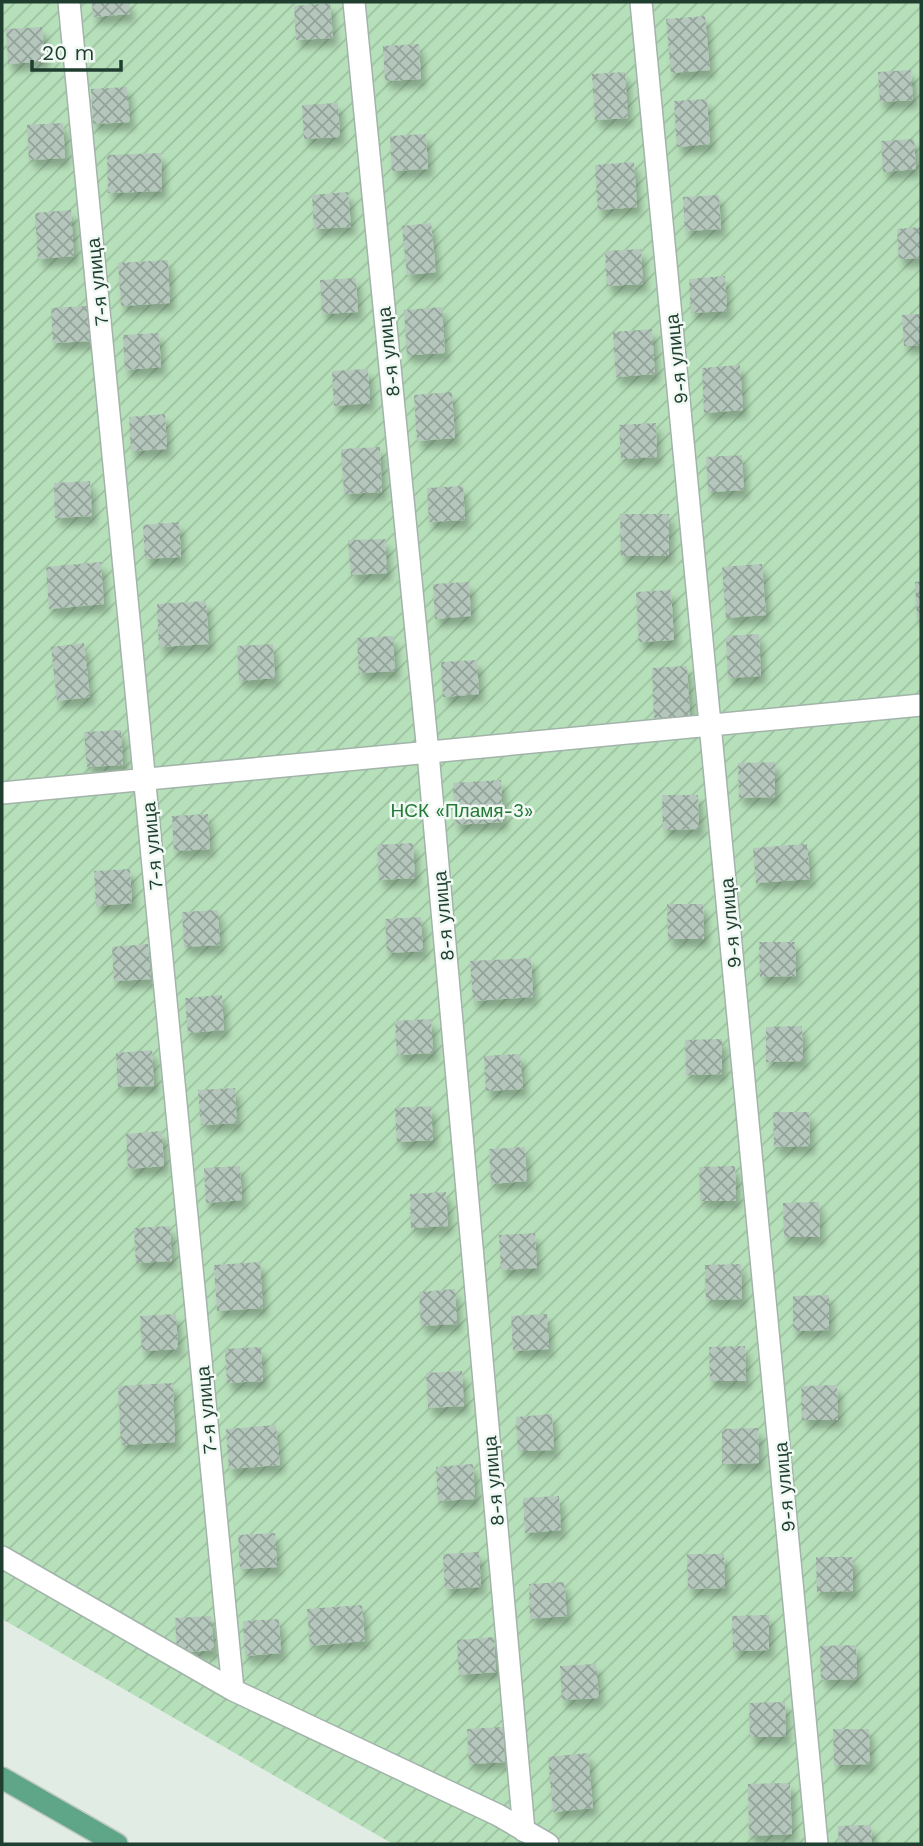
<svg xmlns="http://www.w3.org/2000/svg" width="923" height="1846" font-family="'Work Sans',sans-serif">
<defs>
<pattern id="garden-furrows" width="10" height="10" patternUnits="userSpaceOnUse" patternTransform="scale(1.75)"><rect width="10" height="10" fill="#b6e0ba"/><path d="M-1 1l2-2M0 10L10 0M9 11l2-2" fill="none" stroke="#9cc1a0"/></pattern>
<pattern id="building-cross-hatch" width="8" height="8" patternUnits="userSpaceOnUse" patternTransform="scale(1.75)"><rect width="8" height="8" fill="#b5c7bd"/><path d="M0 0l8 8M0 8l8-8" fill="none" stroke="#93a39a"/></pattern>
<filter id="shadow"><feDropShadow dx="4.5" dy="8" stdDeviation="3.5" flood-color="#0004"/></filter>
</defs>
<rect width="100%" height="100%" fill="#e0ece4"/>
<path fill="url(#garden-furrows)" d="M2,2H921V1844H393L2,1619Z"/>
<path fill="url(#building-cross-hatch)" filter="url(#shadow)" d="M92,2H129L130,14L93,17Z
M330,3L333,38L296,40L294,6Z
M705,16L710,70L671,73L666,19Z
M42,27L45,61L8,64L6,29Z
M419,44L421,79L385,81L383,46Z
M911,70L913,100L880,102L878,72Z
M625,72L628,118L595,120L592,74Z
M127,87L130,122L93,124L91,89Z
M707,99L710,144L677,147L674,101Z
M338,103L340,137L304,139L302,105Z
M63,123L65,158L29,160L27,125Z
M426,134L428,169L392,171L390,136Z
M914,139L916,169L883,172L881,141Z
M161,153L162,191L108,193L107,155Z
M634,162L637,207L598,210L595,165Z
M348,192L351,227L314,229L312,195Z
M719,195L721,229L685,231L683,197Z
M71,210L74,256L38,259L35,213Z
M431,223L436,272L407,275L402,226Z
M921,227V258L899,259L897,229Z
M641,249L643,284L607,286L605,251Z
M168,260L170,303L121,306L118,263Z
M725,276L727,311L691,313L689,279Z
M356,278L358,312L322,314L320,280Z
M88,306L90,341L53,343L51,308Z
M442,307L445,353L407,355L404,310Z
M921,314V345L904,346L902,315Z
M652,329L655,374L616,377L613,332Z
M159,333L161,367L125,370L123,335Z
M740,365L743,410L704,413L702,368Z
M368,369L370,403L334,406L332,371Z
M452,392L455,438L417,441L414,395Z
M165,414L167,449L131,451L129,417Z
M656,423L657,457L621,459L619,425Z
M380,447L382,492L344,494L341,449Z
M742,455L744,490L708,492L706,457Z
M90,481L92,516L55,518L54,483Z
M463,486L465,520L429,522L427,488Z
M620,514H669V556H621Z
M179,522L181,557L145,559L143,525Z
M385,539L387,573L351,575L348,540Z
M101,562L104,604L49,609L46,567Z
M762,564L766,615L726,618L722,567Z
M921,581V618L917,619L915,582Z
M469,582L471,616L435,619L433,584Z
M671,590L674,640L639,642L636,592Z
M206,601L209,644L159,647L157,604Z
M759,634L761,676L728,678L726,636Z
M393,636L395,671L359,673L357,638Z
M84,643L90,697L57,701L51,647Z
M273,644L275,678L239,681L237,646Z
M477,660L479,694L443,697L441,662Z
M687,666L690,716L654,718L652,668Z
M121,730L123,765L87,767L84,732Z
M775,762V797L739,798L738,763Z
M501,780L503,822L455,825L453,783Z
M662,795H698L699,829L663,830Z
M208,814L210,849L174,851L172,816Z
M413,843L415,878L379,880L377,845Z
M807,844L810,879L756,883L753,848Z
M130,869L132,903L96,906L94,871Z
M667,904H703L704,939H668Z
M218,910L220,945L184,947L182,912Z
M421,917L423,951L387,953L385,919Z
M759,942H795L796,976L760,977Z
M148,944L151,979L114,981L112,947Z
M531,958L533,997L473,1001L470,961Z
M222,995L224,1030L188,1033L185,998Z
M431,1019L433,1053L397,1055L395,1021Z
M802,1026L803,1061L766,1062V1027Z
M722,1039V1074L686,1075L685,1040Z
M152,1050L154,1086L118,1087L116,1053Z
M520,1054L523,1089L486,1091L484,1056Z
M235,1088L237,1123L201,1125L198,1090Z
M431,1106L433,1140L397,1142L395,1108Z
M773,1112H809L810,1146L774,1147Z
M162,1131L164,1166L128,1169L126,1134Z
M525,1147L527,1181L491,1184L489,1149Z
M240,1166L242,1200L206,1203L204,1168Z
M735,1166L736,1201H700L699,1167Z
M446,1192L448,1226L411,1228L410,1194Z
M819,1202L820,1237H784L783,1203Z
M170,1226L172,1261L136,1263L134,1228Z
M535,1233L537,1268L501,1270L499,1235Z
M260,1262L263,1308L217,1311L214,1265Z
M741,1264L742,1299L706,1300L705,1265Z
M455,1289L457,1324L421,1326L419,1292Z
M829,1295V1330L793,1331V1296Z
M176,1314L178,1349L142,1351L140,1316Z
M547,1314L549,1349L513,1351L511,1316Z
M745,1346L746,1381H710L709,1347Z
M261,1347L263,1381L227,1383L225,1349Z
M462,1371L464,1406L428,1408L426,1373Z
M173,1383L175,1442L121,1445L118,1386Z
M837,1385L838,1420H802L801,1386Z
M552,1414L554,1450L518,1451L516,1417Z
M276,1425L280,1465L229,1469L226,1429Z
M758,1428L759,1463L722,1464V1429Z
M473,1464L475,1499L438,1501L436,1467Z
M559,1496L561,1530L525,1533L523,1498Z
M275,1533L277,1567L240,1569L238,1535Z
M479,1552L481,1587L445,1589L443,1554Z
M687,1554H724L725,1588L688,1589Z
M816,1557H853V1591L817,1592Z
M564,1582L567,1616L530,1619L529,1584Z
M362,1605L365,1641L310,1646L307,1609Z
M769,1615V1650L733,1651L732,1616Z
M211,1616L214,1650L177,1653L175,1618Z
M279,1619L281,1653L245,1656L243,1621Z
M494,1637L496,1672L459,1675L457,1640Z
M856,1645L857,1679L821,1680L820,1646Z
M596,1664L599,1698L562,1700L560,1666Z
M785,1702L786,1737H750L749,1703Z
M503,1727L505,1762L469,1764L467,1729Z
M833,1729H869L870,1764L834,1765Z
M588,1753L593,1808L553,1812L548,1757Z
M790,1783L792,1834L749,1836L748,1784Z
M871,1825L872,1844H839L838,1826Z"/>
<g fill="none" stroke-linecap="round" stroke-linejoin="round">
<g stroke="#a2b4aa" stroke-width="24">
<path id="street" d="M69,2L233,1690
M354,2L428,753L524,1831
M641,2L817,1844
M2,793L921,705
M2,1557L233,1690L498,1815L548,1844"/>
</g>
<g stroke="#c0c9c5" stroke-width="24">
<path id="primary" d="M2,1778L117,1844"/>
</g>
<use href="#street" stroke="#fff" stroke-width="21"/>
<use href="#primary" stroke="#5fa688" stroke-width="21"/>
</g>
<g text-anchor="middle" stroke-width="5" stroke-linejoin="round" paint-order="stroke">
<g font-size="19" fill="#1f3e30" stroke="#f0f9f3">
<text transform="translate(97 282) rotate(-96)" y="7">7-я улица</text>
<text transform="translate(388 352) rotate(-96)" y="7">8-я улица</text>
<text transform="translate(676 359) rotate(-96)" y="7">9-я улица</text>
<text transform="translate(152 846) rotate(-95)" y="7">7-я улица</text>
<text transform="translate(443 916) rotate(-95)" y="7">8-я улица</text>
<text transform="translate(730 923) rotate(-95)" y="7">9-я улица</text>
<text transform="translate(206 1410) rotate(-95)" y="7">7-я улица</text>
<text transform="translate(493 1481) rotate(-95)" y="7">8-я улица</text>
<text transform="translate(784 1487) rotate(-95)" y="7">9-я улица</text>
</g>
<g font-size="19" fill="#257937" stroke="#f0f9f3">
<text x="462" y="817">НСК «Пламя-3»</text>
</g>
</g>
<rect width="923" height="1846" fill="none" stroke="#1f3e30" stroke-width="7"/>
<path d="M32 60v10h89v-10" fill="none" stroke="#1f3e30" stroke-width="3.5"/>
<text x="42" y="60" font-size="21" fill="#1f3e30" stroke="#f0f9f3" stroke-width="5" paint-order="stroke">20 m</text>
</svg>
